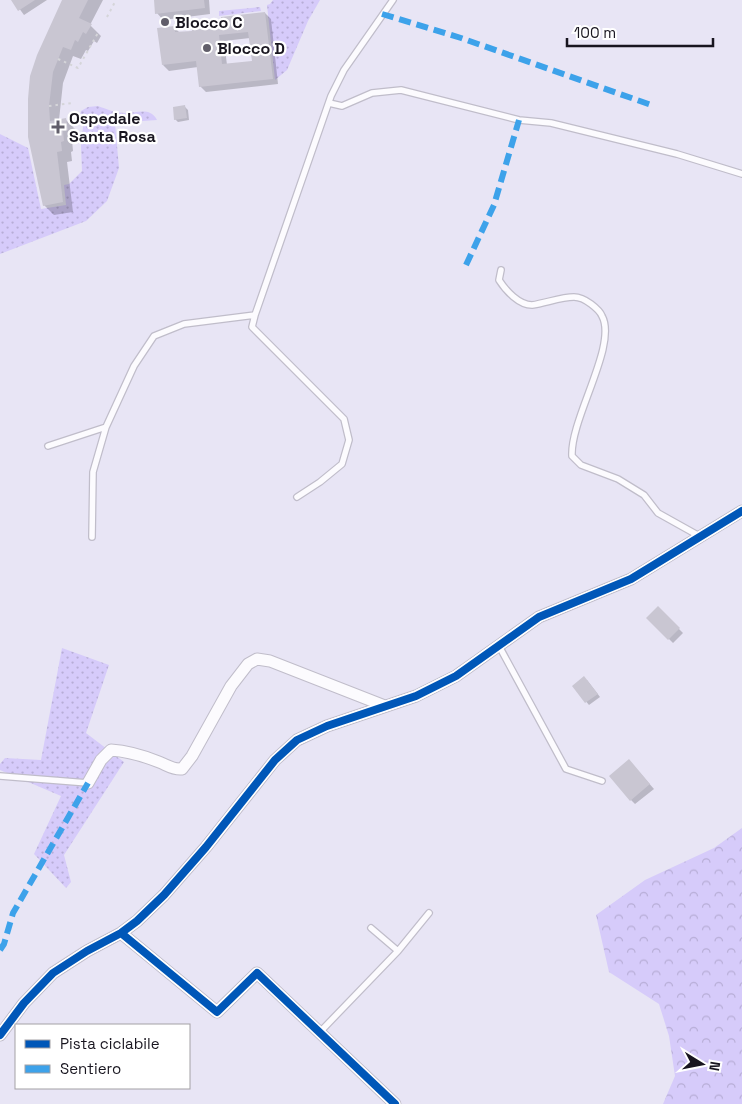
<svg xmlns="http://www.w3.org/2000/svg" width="742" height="1104" font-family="'Space Grotesk',sans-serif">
<defs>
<pattern id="grass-dots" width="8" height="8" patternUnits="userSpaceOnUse" patternTransform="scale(1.25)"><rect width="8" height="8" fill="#d6cbfa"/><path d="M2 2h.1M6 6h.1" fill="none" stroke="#b7add6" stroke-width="1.8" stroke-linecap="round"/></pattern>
<pattern id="forest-crowns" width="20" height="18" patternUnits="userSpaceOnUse" patternTransform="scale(1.25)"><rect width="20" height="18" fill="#d6cbfa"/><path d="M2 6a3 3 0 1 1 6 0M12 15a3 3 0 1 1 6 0" fill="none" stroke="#b7add6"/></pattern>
</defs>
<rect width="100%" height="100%" fill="#e8e5f5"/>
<path fill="url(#grass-dots)" d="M273,0H320L308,21L287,70L275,80L267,5L270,4Z
M260,7L261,11L219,16V11Z
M98,106C106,109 116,113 125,113C138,113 150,107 157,120L115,123L119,168L107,201L86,221L0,254V134L28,148L41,209L66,205L64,185L69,184L82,171L81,146L84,117L80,116L81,111L88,107Z
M62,648L109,665L86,733L124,762L64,855L71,882L66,888L34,854L61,796L0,770V764L5,758L41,760Z"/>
<path fill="url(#forest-crowns)" d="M742,828V1104H663L675,1076L669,1036L659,1004L609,972L596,915L645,880L714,848Z"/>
<path fill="#0003" fill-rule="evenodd" d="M13,0H47L24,15Z
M63,0H103L90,25L101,36L97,43L94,41L88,51L86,50L81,59L73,56L63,83L59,120L65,119L75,129L77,140H72L73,151L71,152L72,161L67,162L73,212L54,215L44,205L30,137Z
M155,0H209L210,14L163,20L157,13Z
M265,13L271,19L278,84L206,92L200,86L198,67L169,71L163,65L174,27L180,33L194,32L223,22ZM250,38L253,62L227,65L224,41Z
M185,107L188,110L189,120L178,122L175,119Z
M658,608L683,633L673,643L648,618Z
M587,680L600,697L589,705L573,686Z
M633,765L654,789L635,804L631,800Z"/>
<path fill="#c9c6d2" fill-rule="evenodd" d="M11,0H35L18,11Z
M62,0H88L79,18L92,24L86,34L83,32L78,42L75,40L71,50L63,47L53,72L49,106L50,121L66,118L68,130L63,131L64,141L61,142L62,151L57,152L63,202L43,206L28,137V99L30,76L37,55Z
M154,0H204L205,8L155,14Z
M265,12L273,79L199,87L196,61L162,65L157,28L175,26V32L192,31L191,24L221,21V17ZM248,32L252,61L222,64L219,35Z
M185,105L187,118L174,120L173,107Z
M658,606L680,628L668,640L646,618Z
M584,676L598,694L585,703L572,686Z
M629,759L650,784L630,801L609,776Z"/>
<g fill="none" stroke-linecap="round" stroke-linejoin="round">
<g stroke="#c0bdca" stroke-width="8">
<path id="lane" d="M329,103L342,106L372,93L401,90L519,120L551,123L677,154L742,174
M501,270L499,280C506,291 519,305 532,305C546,303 561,297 574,297C580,297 587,301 591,304C595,307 600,311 602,316C618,345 570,419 572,456L581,465L618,479L644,495L658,513L701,537
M255,315L252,327L344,419L349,440L342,464L320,482L297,497
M48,446L106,427
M92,537L93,472L106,427L134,366L154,336L184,324L255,315L331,96L344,70L393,0
M499,646L566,769L602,781
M0,776L88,783
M371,928L398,951
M319,1033L398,951L429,913"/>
</g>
<g stroke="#c0bdca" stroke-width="13">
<path id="street" d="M88,783L101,760L111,750C127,751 144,756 159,762C167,765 173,770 182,769L192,756L231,686L248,664L257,659L270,661L385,706
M121,933L217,1012L257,973L395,1104
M0,1035L24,1003L53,973L87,951L121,933L137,921L164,895L206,847L275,760L297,740L327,726L416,696L456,676L539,617L631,579L742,511"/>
</g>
<path stroke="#d5d5d9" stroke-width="2" stroke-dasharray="2.5 4" stroke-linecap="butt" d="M107,17L116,0
M58,59L78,68L99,31
M49,106L72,103"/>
<use href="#lane" stroke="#fcfbfe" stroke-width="5.5"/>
<use href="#street" stroke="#fcfbfe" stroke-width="11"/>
<path stroke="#3da2ea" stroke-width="6" stroke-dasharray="12 6" stroke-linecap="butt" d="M382,14L461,38L654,106
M466,265L494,205L519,120
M0,950L4,944L13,913L88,783"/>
<g stroke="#fff" stroke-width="11">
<path id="cycleway" d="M121,933L217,1012L257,973L395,1104
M0,1035L24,1003L53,973L87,951L121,933L137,921L164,895L206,847L275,760L297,740L327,726L416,696L456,676L539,617L631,579L742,511"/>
</g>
<use href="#cycleway" stroke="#0057b8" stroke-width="8"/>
</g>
<g fill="#615e6a" stroke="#fff" stroke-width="2">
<circle cx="165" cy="22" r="5"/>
<circle cx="207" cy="48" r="5"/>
<path d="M55.5 119.5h5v5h5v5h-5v5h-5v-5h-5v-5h5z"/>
</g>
<g text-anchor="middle" stroke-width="4.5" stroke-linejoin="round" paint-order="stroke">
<g font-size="16" font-weight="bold" fill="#18151f" stroke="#fff" text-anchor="start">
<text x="175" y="28">Blocco C</text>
<text x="217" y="54">Blocco D</text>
<text x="69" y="124">Ospedale<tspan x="69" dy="18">Santa Rosa</tspan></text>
</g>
</g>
<rect x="15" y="1024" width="175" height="65" fill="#ffffff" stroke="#a3a1a5"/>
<rect x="25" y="1040" width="25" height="8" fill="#0057b8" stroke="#a3a1a5"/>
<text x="60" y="1049" font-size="15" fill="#18151f">Pista ciclabile</text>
<rect x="25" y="1065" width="25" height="8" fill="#3da2ea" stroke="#a3a1a5"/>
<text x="60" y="1074" font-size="15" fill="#18151f">Sentiero</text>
<g transform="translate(702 1064) rotate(100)" stroke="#ffffff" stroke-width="4" paint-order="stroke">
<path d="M0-4L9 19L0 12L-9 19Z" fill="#18151f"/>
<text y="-8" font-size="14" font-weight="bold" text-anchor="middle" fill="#18151f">N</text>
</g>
<path d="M567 38v8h146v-8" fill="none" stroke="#18151f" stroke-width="2.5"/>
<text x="574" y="38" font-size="15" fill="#18151f" stroke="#ffffff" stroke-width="4" paint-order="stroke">100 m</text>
</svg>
